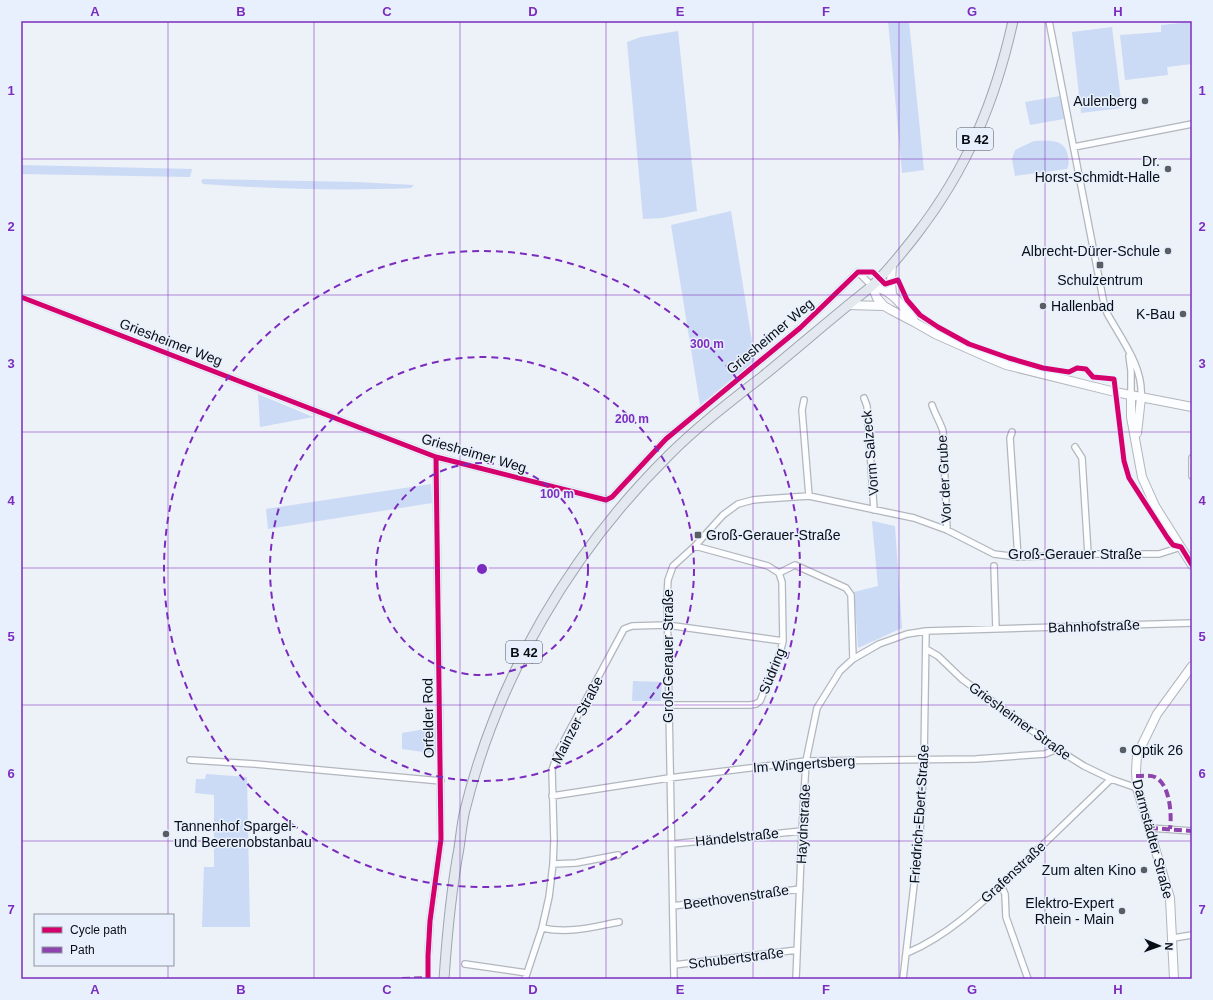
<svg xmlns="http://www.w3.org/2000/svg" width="1213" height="1000" font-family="Helvetica,sans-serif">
<rect width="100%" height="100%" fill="#edf1f8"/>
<path fill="#cbdaf5" d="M888,21H909L924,170L902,173Z
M1192,22V64L1167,67L1168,75L1125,80L1120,35L1161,32V25Z
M1112,27L1122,108L1081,113L1072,32Z
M678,31L697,211L662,218L643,219L627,42L641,37Z
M1060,96L1064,119L1030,125L1025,102Z
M1034,141C1049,141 1065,138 1068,156C1069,162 1069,164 1067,169L1015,176L1012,159L1015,150Z
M21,165L192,169L190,177L21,174Z
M203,179L356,182L414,185L411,188C342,191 272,189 203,184L201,181Z
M731,211L755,360L700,405L671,225Z
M258,394L313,417L260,427Z
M431,484L432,503L268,529L266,509Z
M872,521L895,526L902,628L858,648L854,592L878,586Z
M633,681L662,682L661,701H632Z
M437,727L438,754L402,749V733Z
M206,774L247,777L250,927H202L204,867H214V795L195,793L196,779H205Z"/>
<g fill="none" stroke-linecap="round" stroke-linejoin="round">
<g stroke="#b2b6bd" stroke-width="8">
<path id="street" d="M1049,21L1104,304L1107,313C1121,339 1144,367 1141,398
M1074,147L1192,124
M21,297L436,457L606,500L612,497L666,439L800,328L858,272L872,286
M1129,356L1131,371V396
M864,398L867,406L874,510
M804,400L802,410L809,496
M932,405C935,414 940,422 943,431L947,530
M1012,432L1010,438L1018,557
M1075,447L1082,458L1088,554
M1192,458V476
M994,566L996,629
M779,573L795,565L846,588L851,595L853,659
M926,649L938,656L962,679L1057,749L1084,766L1111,779L1137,788
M669,705H750L756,704L760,701L780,653L783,641L782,582L779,573L768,566L695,546
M190,760L255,764L441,781
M552,796L669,778L806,761L976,759L1045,754L1057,749
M1150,828L1192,831
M672,844L802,831
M553,864L576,863L618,855
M1001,885L1005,894L1006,917L1028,979
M673,906L800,889
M542,928C569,934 592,927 619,922
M1173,938L1192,935
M907,953C952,934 988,897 1023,864C1052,836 1081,808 1111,779
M465,964L527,973
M674,965L797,950
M428,979V956L430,921L441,839L436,457
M525,979L542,928L549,897L553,864L554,840L552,770L558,752L624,629L632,626L667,625L783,641
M674,979L667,598L668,580L673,566L695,546L723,515L738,504L753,500L764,499L809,496L914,518L947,530L994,554L1018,557L1088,554H1159L1181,547
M796,979L802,831L806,761L817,708L840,671L853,659L879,644L907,634L926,631L1192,623
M903,979L920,833L924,759L926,631"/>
</g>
<g stroke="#b2b6bd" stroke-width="10">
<path id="secondary" d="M892,264L891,282L892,294
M872,286L877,298L884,306L891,310L914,322L935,334L987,357L1006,365L1115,392L1192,407
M872,286C894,292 899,302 913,319
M848,305L884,306
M1131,396V417L1142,477L1155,506L1192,565
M1137,433L1141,398
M1174,979L1170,898L1137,788L1136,771L1137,755L1140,749L1157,714L1192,666"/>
</g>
<g stroke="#9ea6b2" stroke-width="11">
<path id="primary" d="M444,979C447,935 451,891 459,848C461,835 462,822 465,810C498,676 571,552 669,455C698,426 731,401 763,376C800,346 835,315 872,286C888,271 902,253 916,235C967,169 995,102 1013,21"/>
</g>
<use href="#street" stroke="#fcfdfe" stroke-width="5.5"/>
<use href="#secondary" stroke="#fcfdfe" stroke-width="8"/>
<use href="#primary" stroke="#e4e8ef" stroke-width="9"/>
<path stroke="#8e44ad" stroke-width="4" stroke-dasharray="8 4" stroke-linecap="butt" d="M1136,776C1142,776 1150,775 1155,777C1170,784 1172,815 1170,829
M1150,828L1192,831
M402,979L428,978"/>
<g stroke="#e8f0fd" stroke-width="8">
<path id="cycleway" d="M21,297L436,457L606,500L612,497L666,439L800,328L858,272H873L885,284L898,280L907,300L920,315L938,327L969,344L1009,358L1043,368L1069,372L1077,368L1086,369L1093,377L1114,379L1124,461L1129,478L1167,537L1173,545L1181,547L1192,565
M428,979V956L430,921L441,839L436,457"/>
</g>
<use href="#cycleway" stroke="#d6006c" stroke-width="5"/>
</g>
<path fill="none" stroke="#7b2cbf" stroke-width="1" stroke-opacity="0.55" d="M168,21V915M314,21V979M460,21V979M606,21V979M753,21V979M899,21V979M1045,21V979M21,159H1192M21,295H1192M21,432H1192M21,568H1192M21,705H1192M21,841H1192M168,965V979"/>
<g fill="none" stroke="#7b2cbf" stroke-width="2" stroke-dasharray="7 5">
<circle cx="482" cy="569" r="106"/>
<circle cx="482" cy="569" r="212"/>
<circle cx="482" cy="569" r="318"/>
</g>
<g fill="#595d64" stroke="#e8f0fd" stroke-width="1.5">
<circle cx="1145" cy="101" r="4"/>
<circle cx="1168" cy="169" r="4"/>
<circle cx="1168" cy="251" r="4"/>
<rect x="1096" y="261" width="8" height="8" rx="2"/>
<circle cx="1043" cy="306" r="4"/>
<circle cx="1183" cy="314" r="4"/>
<rect x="694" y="531" width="8" height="8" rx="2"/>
<circle cx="1123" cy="750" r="4"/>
<circle cx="166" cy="834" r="4"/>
<circle cx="1144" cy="870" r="4"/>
<circle cx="1122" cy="911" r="4"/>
</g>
<g text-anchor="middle" stroke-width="3" stroke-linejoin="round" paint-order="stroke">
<g fill="#e8f0fd" stroke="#4c515a" stroke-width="1">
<rect x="957" y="128" width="36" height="22" rx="3"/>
<rect x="506" y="641" width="36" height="22" rx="3"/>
</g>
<g font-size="13" font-weight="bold" fill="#090d14">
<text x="975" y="144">B 42</text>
<text x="524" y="657">B 42</text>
</g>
<g font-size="14" fill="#090d14" stroke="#e8f0fd" text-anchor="end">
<text x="1137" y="106">Aulenberg</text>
<text x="1160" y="166">Dr.<tspan x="1160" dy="16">Horst-Schmidt-Halle</tspan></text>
<text x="1160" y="256">Albrecht-Dürer-Schule</text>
<text x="1100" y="285" text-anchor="middle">Schulzentrum</text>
<text x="1051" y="311" text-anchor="start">Hallenbad</text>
<text x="1175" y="319">K-Bau</text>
<text x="706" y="540" text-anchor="start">Groß-Gerauer-Straße</text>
<text x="1131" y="755" text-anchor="start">Optik 26</text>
<text x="174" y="831" text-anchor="start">Tannenhof Spargel-<tspan x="174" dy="16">und Beerenobstanbau</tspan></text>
<text x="1136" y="875">Zum alten Kino</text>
<text x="1114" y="908">Elektro-Expert<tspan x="1114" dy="16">Rhein - Main</tspan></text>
</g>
<g font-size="14" fill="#090d14" stroke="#e8f0fd">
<text transform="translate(770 336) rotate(-40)" y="5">Griesheimer Weg</text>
<text transform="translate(171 342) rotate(21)" y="5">Griesheimer Weg</text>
<text transform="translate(474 453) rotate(16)" y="5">Griesheimer Weg</text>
<text transform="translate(870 453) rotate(-95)" y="5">Vorm Salzeck</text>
<text transform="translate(944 479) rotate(-93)" y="5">Vor der Grube</text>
<text x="1075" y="559">Groß-Gerauer Straße</text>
<text transform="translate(1094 626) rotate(-2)" y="5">Bahnhofstraße</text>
<text transform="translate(668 656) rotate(-90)" y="5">Groß-Gerauer Straße</text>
<text transform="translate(772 671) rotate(-68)" y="5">Südring</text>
<text transform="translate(428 718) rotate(-91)" y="5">Orfelder Rod</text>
<text transform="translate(577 720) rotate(-63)" y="5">Mainzer Straße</text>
<text transform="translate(1020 721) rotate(36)" y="5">Griesheimer Straße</text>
<text transform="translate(804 764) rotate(-4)" y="5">Im Wingertsberg</text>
<text transform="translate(919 814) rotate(-86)" y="5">Friedrich-Ebert-Straße</text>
<text transform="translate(803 824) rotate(-87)" y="5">Haydnstraße</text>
<text transform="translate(737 837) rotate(-6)" y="5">Händelstraße</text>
<text transform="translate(1153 839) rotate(75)" y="5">Darmstädter Straße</text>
<text transform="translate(1013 872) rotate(-43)" y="5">Grafenstraße</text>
<text transform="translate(736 897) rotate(-8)" y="5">Beethovenstraße</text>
<text transform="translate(736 958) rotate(-7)" y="5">Schubertstraße</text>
</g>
</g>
<circle cx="482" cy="569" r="6" fill="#7b2cbf" stroke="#e8f0fd" stroke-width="2"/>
<g font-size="12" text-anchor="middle" font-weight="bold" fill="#7b2cbf" stroke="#e8f0fd" stroke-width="3" stroke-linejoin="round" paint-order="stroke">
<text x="707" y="348">300 m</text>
<text x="632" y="423">200 m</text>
<text x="557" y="498">100 m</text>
</g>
<rect width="1213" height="1000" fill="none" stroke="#e8f0fd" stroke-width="44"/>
<rect x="34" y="914" width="140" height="52" fill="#e8f0fd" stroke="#8f95a0"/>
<rect x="42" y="927" width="20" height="6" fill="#d6006c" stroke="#8f95a0"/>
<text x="70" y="934" font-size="12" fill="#090d14">Cycle path</text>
<rect x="42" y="947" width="20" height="6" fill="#8e44ad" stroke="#8f95a0"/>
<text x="70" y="954" font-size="12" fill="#090d14">Path</text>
<g transform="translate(1159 946) rotate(92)" stroke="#e8f0fd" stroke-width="3" paint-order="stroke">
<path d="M0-3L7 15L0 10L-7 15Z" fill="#090d14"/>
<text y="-6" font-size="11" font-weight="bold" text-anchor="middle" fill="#090d14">N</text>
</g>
<rect x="22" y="22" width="1169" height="956" fill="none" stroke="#7b2cbf" stroke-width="1.5"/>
<g font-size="13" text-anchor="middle" font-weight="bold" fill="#7b2cbf">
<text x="95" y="16">A</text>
<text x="241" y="16">B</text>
<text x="387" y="16">C</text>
<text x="533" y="16">D</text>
<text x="680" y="16">E</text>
<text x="826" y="16">F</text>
<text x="972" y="16">G</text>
<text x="1118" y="16">H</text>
<text x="11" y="95">1</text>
<text x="1202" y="95">1</text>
<text x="11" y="231">2</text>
<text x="1202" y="231">2</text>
<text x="11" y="368">3</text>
<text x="1202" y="368">3</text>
<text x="11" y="505">4</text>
<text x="1202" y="505">4</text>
<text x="11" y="641">5</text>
<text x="1202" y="641">5</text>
<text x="11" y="778">6</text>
<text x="1202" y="778">6</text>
<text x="11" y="914">7</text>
<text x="1202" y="914">7</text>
<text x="95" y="994">A</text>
<text x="241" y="994">B</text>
<text x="387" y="994">C</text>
<text x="533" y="994">D</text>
<text x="680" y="994">E</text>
<text x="826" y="994">F</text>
<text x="972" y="994">G</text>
<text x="1118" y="994">H</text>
</g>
</svg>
